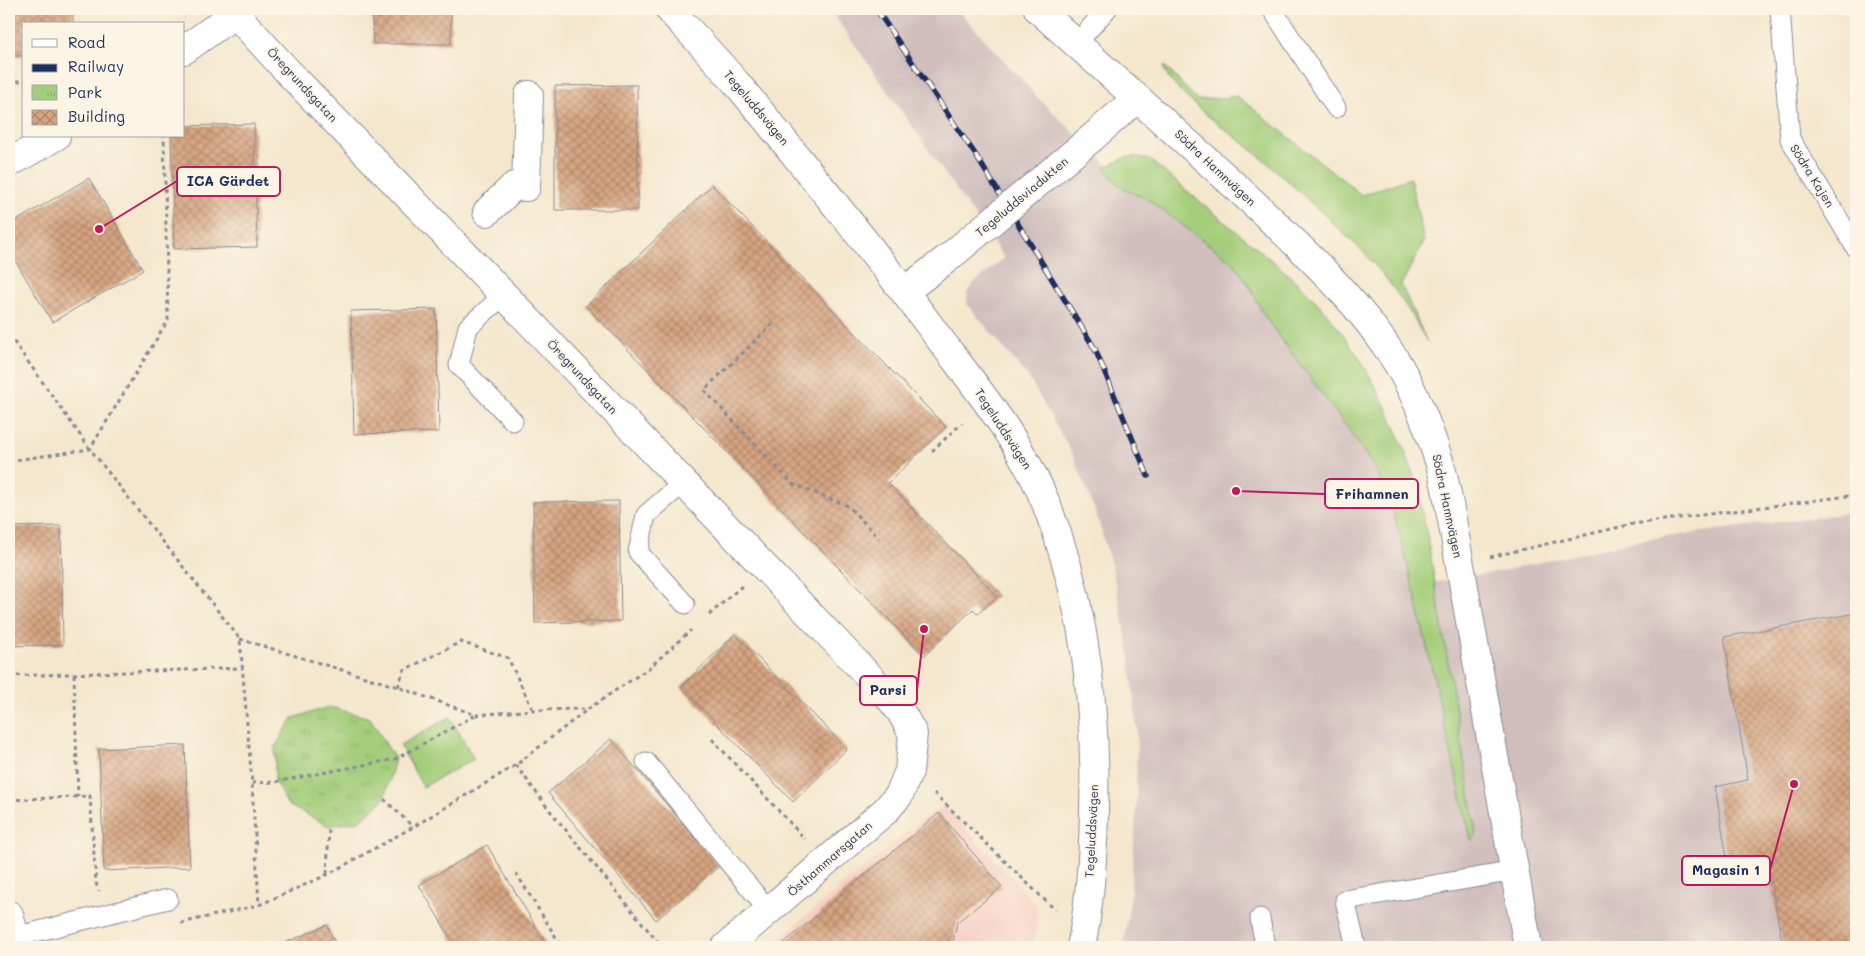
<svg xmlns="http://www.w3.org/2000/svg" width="1865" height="956" font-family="Mali,sans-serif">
<defs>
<pattern id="park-tufts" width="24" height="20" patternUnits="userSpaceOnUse" patternTransform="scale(1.25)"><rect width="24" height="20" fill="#a4ce7b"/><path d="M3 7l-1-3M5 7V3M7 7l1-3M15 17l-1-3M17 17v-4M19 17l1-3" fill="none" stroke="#8db16d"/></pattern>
<pattern id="building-cross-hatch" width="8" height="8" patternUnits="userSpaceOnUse" patternTransform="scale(1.25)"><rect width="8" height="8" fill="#d7a480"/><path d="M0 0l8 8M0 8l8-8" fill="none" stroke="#ae866c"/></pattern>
</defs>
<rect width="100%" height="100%" fill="#fcf5e5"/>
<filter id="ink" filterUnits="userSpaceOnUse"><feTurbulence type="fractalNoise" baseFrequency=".02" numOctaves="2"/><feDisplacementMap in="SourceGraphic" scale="10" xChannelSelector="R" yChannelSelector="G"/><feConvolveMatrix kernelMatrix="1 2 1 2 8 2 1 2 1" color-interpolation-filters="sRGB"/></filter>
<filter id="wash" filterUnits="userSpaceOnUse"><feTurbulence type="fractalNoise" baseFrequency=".0096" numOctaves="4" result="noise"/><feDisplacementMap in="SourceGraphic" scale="20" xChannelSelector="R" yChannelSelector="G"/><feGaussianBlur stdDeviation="1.12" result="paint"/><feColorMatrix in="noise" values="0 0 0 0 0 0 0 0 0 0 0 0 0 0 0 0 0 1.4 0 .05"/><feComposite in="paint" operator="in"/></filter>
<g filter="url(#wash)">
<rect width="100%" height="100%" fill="#f4e7cd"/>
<path fill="#f6d2c4" d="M944,806L1037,905V926L1032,947H769L921,820Z"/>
<path fill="#d1bfbe" d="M830,9H957L1036,96L1108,166L1126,157H1139L1150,160L1245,240L1357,441L1377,472L1393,510L1413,586L1497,572L1641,540L1856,512V947H1123L1130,902L1136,814L1137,728L1129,649L1112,568L1096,513L1073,455L1029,378L967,304V293L972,285L1004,258Z"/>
<path fill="#a4ce7b" stroke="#607e6c" d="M1164,65L1197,100L1237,96L1362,195L1410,178L1424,241L1401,285L1427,342C1412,314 1395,288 1374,264C1360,247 1341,232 1325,216C1296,188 1267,161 1234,136C1220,126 1162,82 1164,65Z
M1126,157H1139L1150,160C1182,187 1214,213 1247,240C1270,259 1294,278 1315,300C1361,350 1393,413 1414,477C1419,494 1422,512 1426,529L1476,832L1474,839L1471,840L1413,586L1393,510L1377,472L1357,441L1265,317L1250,287L1234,263L1147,199L1128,191L1114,180L1105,168Z
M450,717L474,759L423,787L400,745Z"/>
<path fill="url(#park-tufts)" stroke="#607e6c" d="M330,707L370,718L395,759L384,799L359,821L329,826L288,805L275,782V747L293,718Z"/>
<g id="blocks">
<path fill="url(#building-cross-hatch)" d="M9,9H73V24H24V56H9Z
M372,9H451V44H373Z
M637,85L638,210H555V86Z
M254,124L257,247L174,249L171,136H184V126Z
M89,178L143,270L52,322L9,250V225Z
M712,185L946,427L888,483L997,596L978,614L973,609L924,656L586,306Z
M436,309L439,432L354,434L351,311Z
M619,501L621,621L535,623L533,502Z
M61,526L63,645L9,646V527Z
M1856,613V947H1783L1767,862L1729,869L1715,787L1748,780L1724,637Z
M735,634L847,749L793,802L681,687Z
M611,739L719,866L656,920L548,793Z
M185,745L190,867L104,871L99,749Z
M939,813L1002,887L957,922L952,947H779Z
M487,845L548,947H456L419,885Z
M327,925L337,947H275Z"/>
</g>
</g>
<g filter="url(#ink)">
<use href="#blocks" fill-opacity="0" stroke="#888b96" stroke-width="1"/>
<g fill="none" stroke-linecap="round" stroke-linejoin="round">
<g stroke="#888b96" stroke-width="21">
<path id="lane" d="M1272,9L1336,108
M1780,9L1790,139L1856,248
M1076,44L1107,9
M504,295L468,327L459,365L513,421
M683,483L646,515L638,552L685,604
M646,762L769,911
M1260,918L1265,947
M15,937L168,899
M1356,947L1345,900L1515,871"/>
</g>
<g stroke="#888b96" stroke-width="30">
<path id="street" d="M231,9L289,73L504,295L888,696L901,712L913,734L909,771L899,795L885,811L726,947
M184,50L236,13
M9,163L56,136
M487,212L514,186L526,187L529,95
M9,915L18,947"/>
</g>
<g stroke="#888b96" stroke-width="30">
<path id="secondary" d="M669,9C692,34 716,59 738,85C769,122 799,160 830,198C865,242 900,285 933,330C973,384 1019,438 1045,501C1085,600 1097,707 1094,813C1093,858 1090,903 1081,947
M1038,9C1111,76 1187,141 1260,209C1308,255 1358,301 1394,358C1413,388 1427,423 1438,458C1445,478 1448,500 1452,520L1528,947
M1093,137L1136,99
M905,291L948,258"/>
</g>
<path stroke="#888b96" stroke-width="3" stroke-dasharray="4 4" stroke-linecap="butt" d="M9,78L24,83
M773,324L704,390L793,484L848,506L879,538
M9,335L90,449L240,639L252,783L259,905
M932,451L962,423
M9,461L90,449L168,320L164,136
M1490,557L1633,524L1856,495
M709,615L742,586
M240,639L398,687L476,715L533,710L588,709
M74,674L78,797
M9,676L243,668
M398,687L404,670L461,642L508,658L533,710
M712,739L805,839
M516,765L547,807L662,947
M252,783L275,782L395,759L476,715
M934,793L1050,905L1056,909
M384,799L413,827
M9,800L90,796L96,883L99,891
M516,873L562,947
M327,874L329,826
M181,923L259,905L327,875L413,827L516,765L588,709L649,668L691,630"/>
<use href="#lane" stroke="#fff" stroke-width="19"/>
<use href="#street" stroke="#fff" stroke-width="28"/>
<use href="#secondary" stroke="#fff" stroke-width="28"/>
<g stroke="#1b2f5e" stroke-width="5.5">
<path id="rail" d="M876,9L975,154L1095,349L1148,476"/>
</g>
<use href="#rail" stroke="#fcf5e5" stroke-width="4" stroke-dasharray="11" stroke-linecap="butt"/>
<g stroke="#888b96" stroke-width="30" stroke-linecap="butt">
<path id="secondary-bridge" d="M948,258L1093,137"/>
</g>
<use href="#secondary-bridge" stroke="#fff" stroke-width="28"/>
</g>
</g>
<g text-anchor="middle" stroke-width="4" stroke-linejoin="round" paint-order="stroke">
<g font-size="12" fill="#1b2f5e" stroke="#fcf5e5">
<text transform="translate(302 85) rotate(47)" y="4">Öregrundsgatan</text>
<text transform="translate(756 108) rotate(50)" y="4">Tegeluddsvägen</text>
<text transform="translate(1215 168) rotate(43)" y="4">Södra Hamnvägen</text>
<text transform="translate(1812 176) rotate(58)" y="4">Södra Kajen</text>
<text transform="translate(1022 197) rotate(-40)" y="4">Tegeluddsviadukten</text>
<text transform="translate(582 377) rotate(47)" y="4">Öregrundsgatan</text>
<text transform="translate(1003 429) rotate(57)" y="4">Tegeluddsvägen</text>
<text transform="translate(1447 506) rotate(78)" y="4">Södra Hamnvägen</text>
<text transform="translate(1092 831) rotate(-87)" y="4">Tegeluddsvägen</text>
<text transform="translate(830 859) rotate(-41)" y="4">Östhammarsgatan</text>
</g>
</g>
<path fill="none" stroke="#c2185b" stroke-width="2" d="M99 229L177 181M1236 491L1325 494M924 629L917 690M1794 784L1770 870"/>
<g fill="#c2185b" stroke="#fcf5e5" stroke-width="2">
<circle cx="99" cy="229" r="5"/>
<circle cx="1236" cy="491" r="5"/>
<circle cx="924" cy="629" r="5"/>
<circle cx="1794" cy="784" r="5"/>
</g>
<g fill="#fcf5e5" stroke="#c2185b" stroke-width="2">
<rect x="177" y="167" width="103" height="29" rx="5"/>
<rect x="1325" y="479" width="93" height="29" rx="5"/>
<rect x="860" y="676" width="57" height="29" rx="5"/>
<rect x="1682" y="856" width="88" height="29" rx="5"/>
</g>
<g font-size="14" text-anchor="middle" font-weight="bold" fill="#1b2f5e">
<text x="228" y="186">ICA Gärdet</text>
<text x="1372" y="499">Frihamnen</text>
<text x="888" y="695">Parsi</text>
<text x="1726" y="875">Magasin 1</text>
</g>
<rect width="1865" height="956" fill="none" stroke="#fcf5e5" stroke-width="30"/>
<rect x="22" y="22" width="162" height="115" fill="#fcf5e5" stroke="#a2a6af"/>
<rect x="32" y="39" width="25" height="8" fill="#ffffff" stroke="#a2a6af"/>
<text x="68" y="48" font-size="15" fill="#1b2f5e">Road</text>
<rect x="32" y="64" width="25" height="8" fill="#1b2f5e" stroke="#a2a6af"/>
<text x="68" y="72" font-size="15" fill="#1b2f5e">Railway</text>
<rect x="32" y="85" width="25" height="15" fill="url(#park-tufts)" stroke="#a2a6af"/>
<text x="68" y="98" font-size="15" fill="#1b2f5e">Park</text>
<rect x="32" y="110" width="25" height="15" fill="url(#building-cross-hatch)" stroke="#a2a6af"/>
<text x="68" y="122" font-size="15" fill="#1b2f5e">Building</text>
</svg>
